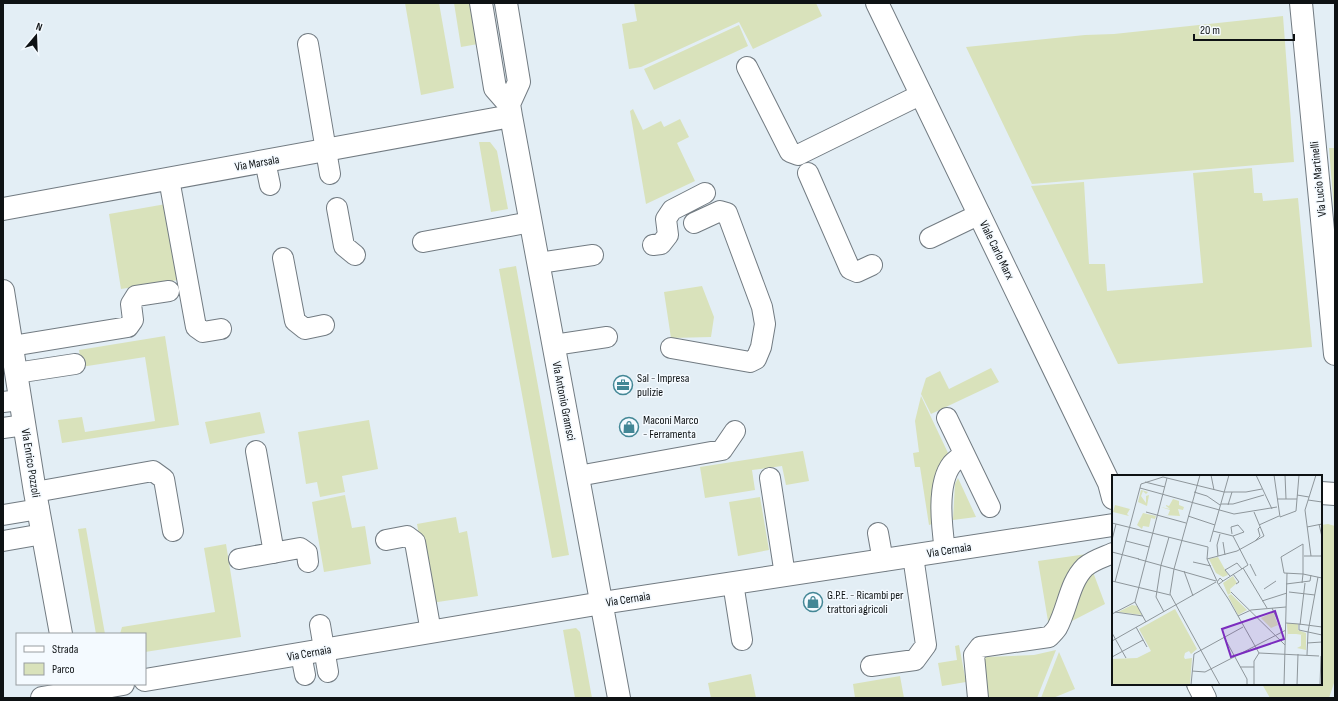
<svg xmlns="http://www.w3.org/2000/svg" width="1338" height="701" font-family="'Sofia Sans Condensed',sans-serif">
<rect width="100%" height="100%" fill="#e3eef5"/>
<path fill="#d9e2bb" d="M405,3H439L454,88L421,95Z
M454,3H472L478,44L461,47Z
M634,3H816L822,16L753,49L739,22L641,67L629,69L622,24L637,21Z
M1283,16L1294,162L1032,184L966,47L1085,35L1114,34Z
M739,25L748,46L654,90L644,69Z
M633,109L643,130L661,121L664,127L680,119L689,137L677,143L695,181L646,204L630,111Z
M479,142H490L497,151L508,209L491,212Z
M1329,148H1335V222Z
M1252,168L1254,193H1262L1263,201L1298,198L1312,347L1118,364L1031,186L1084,182L1089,264H1105L1107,291L1203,283L1193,173Z
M166,204L178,280L121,289L109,214Z
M516,266L569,555L552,558L499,269Z
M702,286L714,317L711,337L671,338L664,292Z
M165,336L179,425L62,443L58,420L82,417L85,432L155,421L145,357L81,367L79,350Z
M991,368L999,382L931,414L921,394L926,378L940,371L949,389Z
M921,396L948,453C938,469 930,505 932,524L929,525L920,467H915L913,453L919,452L915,421Z
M260,412L265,433L210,444L205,422Z
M369,420L378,469L342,476L345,492L320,497L317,482L306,484L298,432Z
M803,451L809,481L786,485L782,466L752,470L755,490L705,498L700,467Z
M958,478L976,517L953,520L955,484Z
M345,495L352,528L365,526L371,564L324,572L312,502Z
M760,497L769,550L738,556L729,502Z
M456,517L459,533L467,531L478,596L431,603L417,524Z
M1328,524L1335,526V680L1329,698H1270L1262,684H1321V525Z
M86,528L105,634H96L78,529Z
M226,544L241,637L145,652V634H120L122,627L215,612L204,548Z
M1087,554L1071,572L1061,588L1049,627L1038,561Z
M1093,572L1105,604L1070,622L1083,586Z
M576,628L580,632L592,698H575L563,630Z
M959,645L966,682L942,686L938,663L957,660L955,646Z
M1056,650L1037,698H986L984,660L986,657L1034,655Z
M1059,652L1075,689L1053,698H1041Z
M751,674L756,698H711L708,683Z
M900,676L904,698H855L853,684Z"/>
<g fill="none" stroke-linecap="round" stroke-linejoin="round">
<g stroke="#727b82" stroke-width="22">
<path id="service" d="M308,44L330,174
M747,67L790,152L798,155L922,94
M265,161L270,185
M808,173L850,269L857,272L872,265
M169,179L196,327L203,332L221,329
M337,208L344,246L355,255
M930,238L980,214
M423,242L531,222
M653,245L661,244L668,235L666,219L672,210L705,193
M283,258L295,321L305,329L324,325
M539,263L593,255
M554,345L607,337
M12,346L128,327L133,320L131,304L136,296L169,291
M671,348L750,362L756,359L761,347L765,324L762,307L727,213L720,211L694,223
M16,373L75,364
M3,402L20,400
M947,418L990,507
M3,428L25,425
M256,451L274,553
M578,476L722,450L735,431
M770,478L785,575
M35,492L153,471L164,479L173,531
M3,515L39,509
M878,533L883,561
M386,540L407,536L415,542L431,632
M3,541L43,534
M945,551C942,528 936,484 952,464C956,460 960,457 964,454
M239,559L300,548L307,553L308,562
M733,583L742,640
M320,625L328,672
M301,654L305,675
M871,666L915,660L926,645L913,556
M978,698L974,655L980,647L1049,637C1052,634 1055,631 1057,628C1068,608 1069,583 1085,567C1093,560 1104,557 1113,553"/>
</g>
<g stroke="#727b82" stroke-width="24">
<path id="minor" d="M481,3L495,88L509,104
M506,3L519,82L509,104L511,116L619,698
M877,3L1109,483L1113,498
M1301,3L1335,354
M3,209L511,116
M3,291L35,492L61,634
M1321,493L1335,494
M145,680L602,603L1113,525
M1198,684L1205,698
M42,698L123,684"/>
</g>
<use href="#service" stroke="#fff" stroke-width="20"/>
<use href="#minor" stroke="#fff" stroke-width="22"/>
</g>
<defs>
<g id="office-ring" transform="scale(1)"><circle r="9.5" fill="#f4faff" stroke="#438796" stroke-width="1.5"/><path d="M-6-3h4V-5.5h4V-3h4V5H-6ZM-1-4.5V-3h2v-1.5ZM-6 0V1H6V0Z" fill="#438796"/></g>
<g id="shop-ring" transform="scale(1)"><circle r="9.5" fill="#f4faff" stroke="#438796" stroke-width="1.5"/><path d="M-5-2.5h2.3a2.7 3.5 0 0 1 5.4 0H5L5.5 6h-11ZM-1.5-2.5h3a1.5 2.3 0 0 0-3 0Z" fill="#438796"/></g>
</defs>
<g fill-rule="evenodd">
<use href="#office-ring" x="623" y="385"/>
<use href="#shop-ring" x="629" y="427"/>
<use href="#shop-ring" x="813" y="602"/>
</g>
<g text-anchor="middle" stroke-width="3" stroke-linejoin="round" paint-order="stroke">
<g font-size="12" fill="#0e1214" stroke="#f4faff">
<text transform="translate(257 163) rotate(-10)" y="4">Via Marsala</text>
<text transform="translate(1318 179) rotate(-96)" y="4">Via Lucio Martinelli</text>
<text transform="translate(997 250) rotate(64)" y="4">Viale Carlo Marx</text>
<text transform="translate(564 401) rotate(79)" y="4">Via Antonio Gramsci</text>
<text transform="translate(31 463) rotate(81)" y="4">Via Enrico Pozzoli</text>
<text transform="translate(949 550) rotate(-9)" y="4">Via Cernaia</text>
<text transform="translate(628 599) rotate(-9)" y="4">Via Cernaia</text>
<text transform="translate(309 653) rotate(-10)" y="4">Via Cernaia</text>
</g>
<g font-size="12" fill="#0e1214" stroke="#f4faff" text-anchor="start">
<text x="637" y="382">Sal - Impresa<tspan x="637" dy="14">pulizie</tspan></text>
<text x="643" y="424">Maconi Marco<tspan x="643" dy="14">- Ferramenta</tspan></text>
<text x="827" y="599">G.P.E. - Ricambi per<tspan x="827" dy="14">trattori agricoli</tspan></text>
</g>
</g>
<g transform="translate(1112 475)">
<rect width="210" height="210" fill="#e3eef5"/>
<path d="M29,15L36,17L34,19L31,16L29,21L34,28V21L37,20L35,31L26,27ZM61,24L67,26V30L72,32L71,35L66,34L68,41L52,40H56L58,35L49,32L58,34L54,31V30L57,31ZM3,30L18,34L15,39L17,41L1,37ZM31,38L44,41L43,44L39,43L37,52L31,51L30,54L25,50ZM106,82L116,100L111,102L104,98L97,84ZM121,101L125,108L118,114L119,118L116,120L111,108ZM119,119L135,135L126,140L116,121ZM20,130L25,131L30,140L6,137ZM63,134L85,174L79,179L77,176L73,178L72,182L73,184L80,183L78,210H0V184L25,183L39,176L27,154ZM161,137L166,150L159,153L149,143ZM175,148L186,149V155L194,158V175L185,173L189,171V160H184L191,159H176V151L175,164Z" fill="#d9e2bb"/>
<path fill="none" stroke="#8e969b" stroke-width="1" d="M88,0L62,94L104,106M99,0L102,15M144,0L160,34M162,0L168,42L184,36L187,0M173,0L174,24M33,7L53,12M28,13L122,39L165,32M82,17L95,21L108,30M112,17H134L150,14M185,20L197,22M165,24H185M196,25L210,27M109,29H121L152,20M116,30L120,17M34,37L74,48M76,41L103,50M0,48L96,72M207,49L210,62M147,50L167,41M195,52L210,49M101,56L121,61L132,57L126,50L119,52L120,59M0,65L4,49M14,66L37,72M143,66L148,61L146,54L148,52M98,67L117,0M111,67L113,80M191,69V99L172,98L169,82ZM96,72L95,84L105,106M0,77L27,84M106,81L105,70L108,59M192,81H210M199,81L193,35L204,0M26,84L62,94L58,119L108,210M95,84L125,76L152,61L142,37M81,87L99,91M138,89L144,101M49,90L44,122L52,137M49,90L57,62M131,93L155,133M72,96L81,121M121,99L127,107L124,109M118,101L113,95L125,88L130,94M0,106L58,120M111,106L136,90L121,61M3,107L29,9L51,2L112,17M190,108L191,99L210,103M107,109L111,106L108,103L105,107L117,125M174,109L198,106L199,100M152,114L164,106M119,117L173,170M177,117L203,120M117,125L147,178L207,181M150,126L175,118M160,133L170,155M3,137L31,141M0,139L23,127M126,141L139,135L174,132M34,147L23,127L55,3M174,148L187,149V155L210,160M187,149L210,152M188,150L193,108M24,152L35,172M0,158L14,183M112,162L135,204V210M0,166L104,107M195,168L210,167M195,180L196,157L206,102M0,182L31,165M128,192H142M80,196L93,197L174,155M79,210L82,179L131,152M142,210V186L147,178M172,210L175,98M185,210L186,179M208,210L209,181"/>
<path fill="#7b2cbf" fill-opacity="0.15" stroke="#7b2cbf" stroke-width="2" d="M163,136L172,164L119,182L110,154Z"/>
<rect width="210" height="210" fill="none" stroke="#0e1214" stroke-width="2"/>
</g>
<rect width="1338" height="701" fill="none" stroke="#0e1214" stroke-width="8"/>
<rect x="16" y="633" width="130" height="52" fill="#f4faff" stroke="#989da1"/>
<rect x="24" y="646" width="20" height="6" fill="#ffffff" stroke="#989da1"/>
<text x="52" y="653" font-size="12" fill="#0e1214">Strada</text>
<rect x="24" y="663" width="20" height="12" fill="#d9e2bb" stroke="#989da1"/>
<text x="52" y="673" font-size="12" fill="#0e1214">Parco</text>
<g transform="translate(36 36) rotate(19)" stroke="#f4faff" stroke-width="3" paint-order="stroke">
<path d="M0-3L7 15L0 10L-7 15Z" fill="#0e1214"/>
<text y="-6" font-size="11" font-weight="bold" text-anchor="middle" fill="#0e1214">N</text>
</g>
<path d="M1194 34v6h100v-6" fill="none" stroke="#0e1214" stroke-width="2"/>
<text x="1200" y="34" font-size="12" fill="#0e1214" stroke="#f4faff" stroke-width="3" paint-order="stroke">20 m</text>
</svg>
